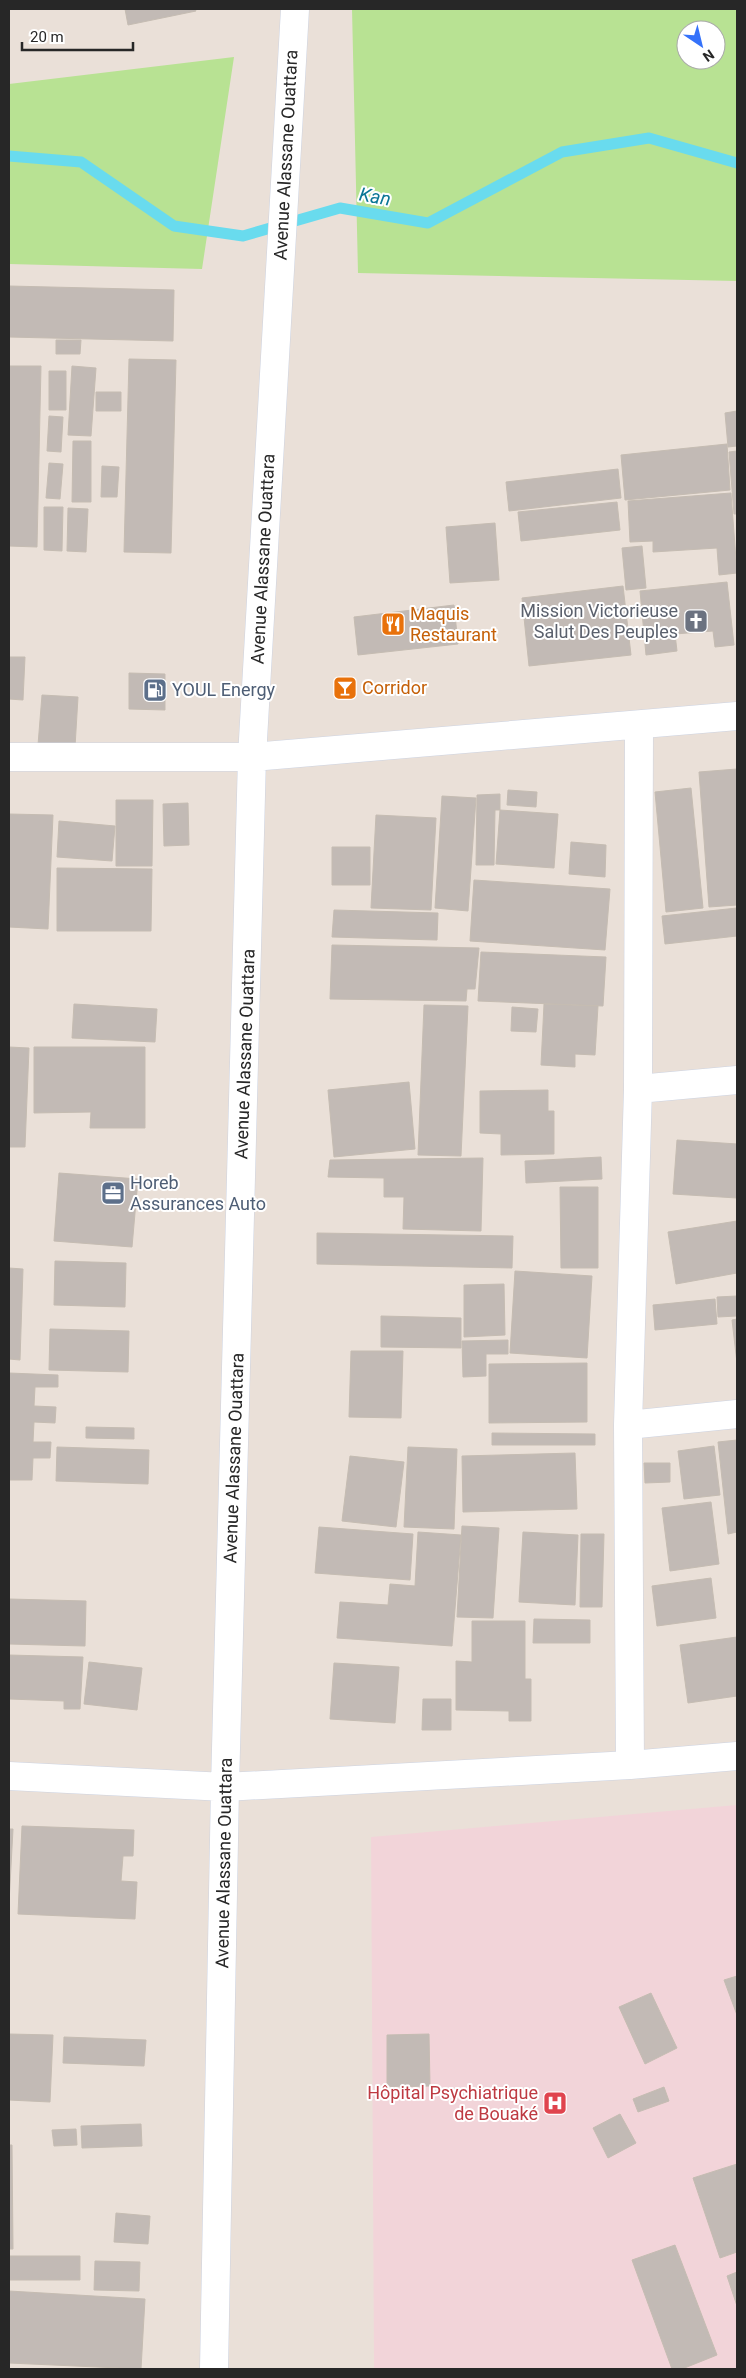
<svg xmlns="http://www.w3.org/2000/svg" width="746" height="2378" font-family="Roboto,sans-serif">
<rect width="100%" height="100%" fill="#eae0d8"/>
<path fill="#f2d4d9" d="M737,1805V2369H374L371,1837Z"/>
<path fill="#b8e293" fill-rule="evenodd" d="M352,9H737V281L358,273ZM686,30H716V60H686Z
M234,57L202,269L9,264V84Z"/>
<g fill="none" stroke-linecap="round" stroke-linejoin="round">
<path stroke="#69dbee" stroke-width="11" d="M9,156L81,162L174,226L243,236L340,208L428,223L562,152L649,138L737,163"/>
</g>
<path fill="#c2bab5" stroke="#c5bcb2" d="M125,9H195L196,11L128,25Z
M9,286L174,290L173,341L9,337Z
M56,340H81L80,354H56Z
M129,359L176,360L171,553L124,552Z
M9,366H41L37,547L9,546Z
M72,366L96,368L91,436L68,435Z
M49,371H66V410H49Z
M96,392H121V411H96Z
M737,411V446L728,447L725,413Z
M49,416L63,417L61,452L47,451Z
M73,441H91V502H72Z
M727,444L730,490L625,500L621,455Z
M737,451V514H734L729,452Z
M49,463L63,464L60,499L46,498Z
M102,466L119,467L117,497H101Z
M618,469L621,498L509,511L506,482Z
M731,493L737,573L719,575L717,548L653,552V541L630,542L628,501Z
M617,502L620,530L521,541L518,512Z
M44,507H63L62,551L44,550Z
M68,508L88,509L86,552L67,551Z
M495,523L499,580L450,583L446,527Z
M642,546L646,588L626,590L622,548Z
M727,582L734,645L715,647L713,631L675,634L677,651L646,655L640,591Z
M623,586L631,655L529,666L522,598Z
M454,605L458,644L358,655L354,617Z
M9,657H25L23,700L9,699Z
M129,673L165,674V710L129,709Z
M42,695L78,697L75,747L38,745Z
M737,769V905L709,907L699,772Z
M691,788L703,908L666,912L655,792Z
M508,790L537,792L536,807L507,805Z
M500,794V810H495L494,865H476L477,795Z
M442,796L476,798L468,911L435,908Z
M116,800H153L152,866H116Z
M188,803L189,845L164,846L163,804Z
M500,810L558,814L554,868L496,864Z
M9,814L53,815L48,929L9,927Z
M376,815L436,818L431,910L371,908Z
M59,821L115,826L112,861L57,857Z
M571,842L606,845L605,877L569,874Z
M332,847H370V885H332Z
M57,868L152,869L151,931H57Z
M474,880L610,889L605,950L470,941Z
M737,908V936L665,944L662,916Z
M334,910L438,913L437,940L332,937Z
M332,945L479,948L475,989H467L466,1001L330,999Z
M481,952L606,957L603,1006L478,1001Z
M74,1004L157,1009L155,1042L72,1038Z
M544,1004L598,1006L595,1055L575,1054V1067L541,1065Z
M424,1005L468,1006L461,1156L418,1155Z
M512,1007L538,1009L536,1032L511,1031Z
M9,1047L29,1048L25,1147H9Z
M34,1047H145V1128H90L91,1112L34,1113Z
M409,1082L415,1149L334,1157L328,1090Z
M548,1090V1111H554V1154L501,1155V1134L480,1133V1091Z
M677,1140L737,1144V1198L673,1194Z
M601,1157L602,1179L526,1183L525,1161Z
M483,1158L481,1231L403,1229L404,1197H384V1178L328,1177L330,1160Z
M59,1173L138,1179L132,1247L54,1241Z
M560,1187H598V1268H561Z
M737,1221V1273L676,1284L668,1232Z
M317,1233L513,1236L512,1268L317,1264Z
M55,1261L126,1263L125,1307L54,1305Z
M9,1268L23,1269L20,1360L9,1359Z
M515,1271L592,1276L587,1358L510,1353Z
M504,1284L505,1335L464,1337V1285Z
M737,1296V1316L718,1317L717,1297Z
M715,1299L717,1324L655,1330L653,1305Z
M381,1316L461,1318V1348L381,1347Z
M737,1319V1363L732,1320Z
M50,1329L129,1331L128,1372L49,1370Z
M508,1340V1354H486V1376L463,1377L462,1341Z
M351,1351H403L401,1418L349,1417Z
M587,1363V1422L489,1423V1364Z
M9,1373L58,1375V1387H35L34,1406L56,1407L55,1423L34,1422L33,1442H51L50,1458H33L32,1480H9Z
M86,1427L134,1428V1439L86,1438Z
M492,1433L595,1434V1445H492Z
M737,1440V1532L728,1534L718,1442Z
M714,1446L720,1495L684,1499L678,1451Z
M57,1447L149,1450L148,1484L56,1481Z
M408,1447L457,1449L454,1529L404,1527Z
M575,1453L577,1509L463,1512L462,1456Z
M350,1456L404,1462L396,1527L342,1521Z
M644,1463H670V1482L645,1483Z
M711,1502L719,1564L670,1571L662,1508Z
M462,1526L499,1528L493,1618L457,1617Z
M319,1527L413,1534L410,1580L315,1573Z
M418,1532L461,1535L452,1646L337,1638L340,1602L388,1605L390,1584L415,1586Z
M523,1532L578,1535L575,1605L519,1602Z
M581,1534H604L602,1607H580Z
M711,1578L716,1618L657,1626L652,1586Z
M9,1599L86,1601L85,1646L9,1644Z
M534,1619L590,1620V1643H533Z
M472,1621H525V1679H531V1721H509V1711L456,1710V1661L472,1662Z
M737,1637V1696L688,1703L680,1645Z
M9,1655L83,1657L80,1709H64V1701L9,1699Z
M89,1662L142,1668L137,1710L84,1704Z
M334,1663L399,1667L395,1723L330,1719Z
M423,1699H451V1730H422Z
M22,1826L134,1830L133,1856H123L121,1881L137,1882L135,1919L18,1914Z
M9,1829H13L9,1903Z
M737,1976V2015L724,1980Z
M651,1993L677,2048L645,2064L619,2007Z
M9,2034L53,2035L50,2102L9,2100Z
M429,2034L430,2086L387,2087V2035Z
M64,2037L146,2040L144,2066L63,2063Z
M664,2087L669,2101L638,2112L633,2099Z
M620,2114L636,2143L608,2158L593,2128Z
M141,2124L142,2146L82,2148L81,2126Z
M76,2129L77,2145L54,2146L52,2130Z
M9,2145H12L13,2249H9Z
M737,2164V2252L720,2258L693,2178Z
M116,2213L150,2216L148,2244L114,2242Z
M675,2245L717,2355L682,2369H672L632,2260Z
M9,2256H80V2280H9Z
M95,2261L140,2262L139,2291L94,2290Z
M737,2272V2306L727,2276Z
M9,2291L145,2299L141,2369L9,2363Z"/>
<g fill="none" stroke-linecap="round" stroke-linejoin="round">
<g stroke="#cdd3e1" stroke-width="29">
<path id="minor" d="M9,757H252L737,716
M638,1089L737,1080
M628,1425L737,1414
M630,1765L628,1425L638,1089L639,726
M9,1776L225,1787L630,1765L737,1756
M214,2369L225,1787L252,757L295,9"/>
</g>
<use href="#minor" stroke="#fff" stroke-width="28"/>
</g>
<defs>
<g id="church-square" transform="scale(1.25)"><rect x="-9" y="-9" width="18" height="18" rx="4" fill="#6b7280" stroke="#fff"/><path d="M-1.2-6h2.4v3.5h3.3v2.4h-3.3V6h-2.4V-.1h-3.3v-2.4h3.3Z" fill="#fff"/></g>
<g id="restaurant-square" transform="scale(1.25)"><rect x="-9" y="-9" width="18" height="18" rx="4" fill="#e8710a" stroke="#fff"/><path d="M-5-6h1v4h1v-4h1v4h1v-4h1v5L-1.5 .5V6h-2V.5L-5-1ZM5-6V6H3V1.5H1.5Q1.5-4 5-6Z" fill="#fff"/></g>
<g id="bar-square" transform="scale(1.25)"><rect x="-9" y="-9" width="18" height="18" rx="4" fill="#e8710a" stroke="#fff"/><path d="M-6-5H6L.8 .8V4.5H3.5V6h-7V4.5H-.8V.8Z" fill="#fff"/></g>
<g id="fuel-square" transform="scale(1.25)"><rect x="-9" y="-9" width="18" height="18" rx="4" fill="#5c6f8a" stroke="#fff"/><path d="M-5.5-6h7V0h2V4h1.3V-2.5L3-4.5l.8-.8L6-3V5H2.5V1h-1V6h-7ZM-4.2-4.7v3.2H.2V-4.7Z" fill="#fff"/></g>
<g id="office-square" transform="scale(1.25)"><rect x="-9" y="-9" width="18" height="18" rx="4" fill="#5c6f8a" stroke="#fff"/><path d="M-6-3h4V-5.5h4V-3h4V5H-6ZM-1-4.5V-3h2v-1.5ZM-6 0V1H6V0Z" fill="#fff"/></g>
<g id="hospital-square" transform="scale(1.25)"><rect x="-9" y="-9" width="18" height="18" rx="4" fill="#e0444e" stroke="#fff"/><path d="M-5-5h3v3.5h4V-5h3V5h-3V1.5h-4V5h-3Z" fill="#fff"/></g>
</defs>
<g fill-rule="evenodd">
<use href="#church-square" x="696" y="621"/>
<use href="#restaurant-square" x="393" y="624"/>
<use href="#bar-square" x="345" y="688"/>
<use href="#fuel-square" x="155" y="690"/>
<use href="#office-square" x="113" y="1193"/>
<use href="#hospital-square" x="555" y="2103"/>
</g>
<g text-anchor="middle" stroke-width="4" stroke-linejoin="round" paint-order="stroke">
<g font-size="18" fill="#272727" stroke="#fff">
<text transform="translate(286 155) rotate(-87)" y="6">Avenue Alassane Ouattara</text>
<text transform="translate(263 559) rotate(-87)" y="6">Avenue Alassane Ouattara</text>
<text transform="translate(245 1054) rotate(-88)" y="6">Avenue Alassane Ouattara</text>
<text transform="translate(234 1458) rotate(-88)" y="6">Avenue Alassane Ouattara</text>
<text transform="translate(224 1863) rotate(-89)" y="6">Avenue Alassane Ouattara</text>
</g>
<g font-size="18" fill="#5b616d" stroke="#fff" text-anchor="end">
<text x="678" y="617">Mission Victorieuse<tspan x="678" dy="21">Salut Des Peuples</tspan></text>
</g>
<g font-size="18" fill="#c56008" stroke="#fff" text-anchor="start">
<text x="410" y="620">Maquis<tspan x="410" dy="21">Restaurant</tspan></text>
<text x="362" y="694">Corridor</text>
</g>
<g font-size="18" fill="#4e5e75" stroke="#fff" text-anchor="start">
<text x="172" y="696">YOUL Energy</text>
<text x="130" y="1189">Horeb<tspan x="130" dy="21">Assurances Auto</tspan></text>
</g>
<g font-size="18" fill="#be3a42" stroke="#fff" text-anchor="end">
<text x="538" y="2099">Hôpital Psychiatrique<tspan x="538" dy="21">de Bouaké</tspan></text>
</g>
<g font-size="19" font-style="italic" fill="#0c7796" stroke="#fff">
<text transform="translate(375 196) rotate(10)" y="7">Kan</text>
</g>
</g>
<rect width="746" height="2378" fill="none" stroke="#272727" stroke-width="20"/>
<g transform="translate(701 45) rotate(145)"><circle r="24" fill="#ffffff" stroke="#a9a9a9"/>
<path d="M0-4L9 19L0 12L-9 19Z" fill="#3572fa"/>
<text y="-8" font-size="14" font-weight="bold" text-anchor="middle" fill="#272727">N</text>
</g>
<path d="M22 42v8h111v-8" fill="none" stroke="#272727" stroke-width="2.5"/>
<text x="30" y="42" font-size="15" fill="#272727" stroke="#ffffff" stroke-width="4" paint-order="stroke">20 m</text>
</svg>
